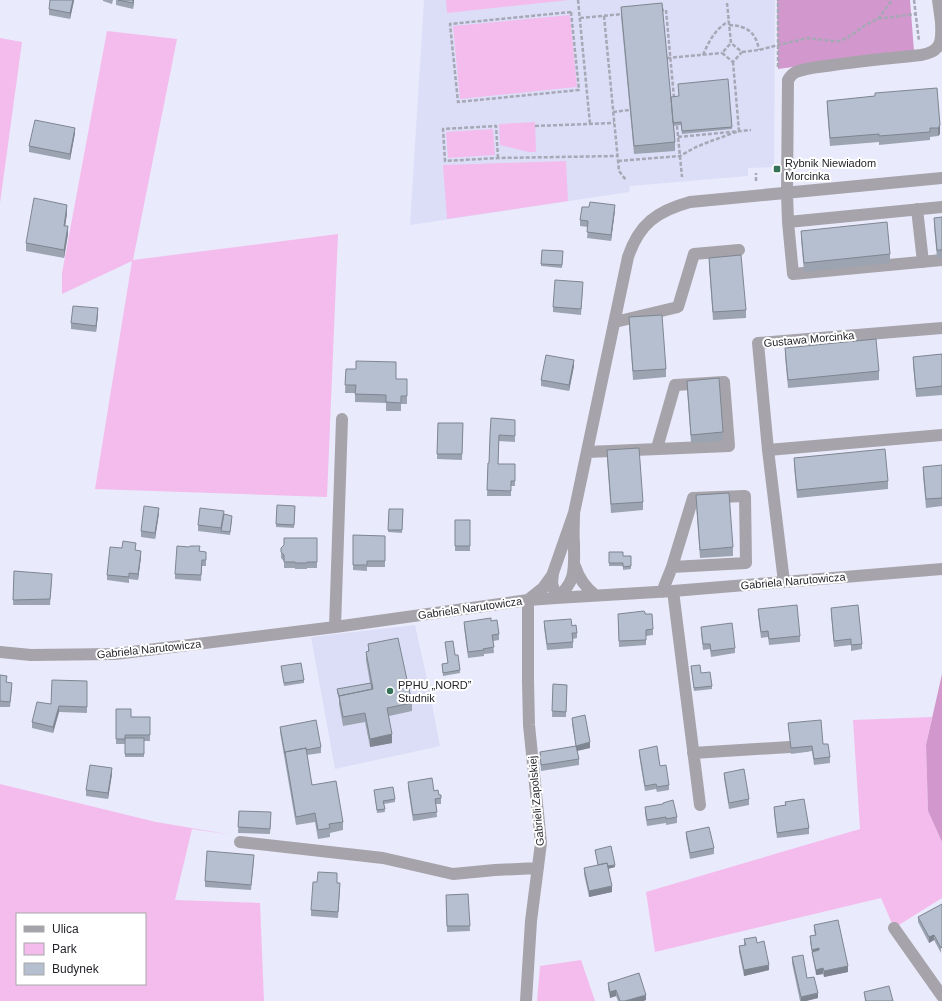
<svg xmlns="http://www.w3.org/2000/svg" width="942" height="1001" font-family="Arial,sans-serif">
<rect width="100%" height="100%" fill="#e9eafc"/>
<path fill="#dcdef7" d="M424,0H775L774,167L748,168V176L630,186L629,192L410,225Z
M415,625L428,683L440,746L335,769L311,637Z"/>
<path fill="#f4bced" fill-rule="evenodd" d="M446,0H569L447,13Z
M570,15L577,87L460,99L453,26Z
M107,31L177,39L133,260L338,234L327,497L95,489L132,261L62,294V273Z
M0,38L22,42L0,203Z
M535,122L536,152H529L500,145L499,124Z
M493,129L495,155L448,158L446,132Z
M566,161L568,201L447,219L443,165Z
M932,717L926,745L928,811L942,842V898L894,928L881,898L655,952L646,892L860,829L853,720Z
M0,784L156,822L233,835L192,829L175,900L260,903L264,1001H0ZM17,914H145V984H17Z
M581,960L595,1001H537L540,966Z"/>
<path fill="#d297cc" d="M777,0H910L914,51L778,69Z
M942,674V842L928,811L926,745Z"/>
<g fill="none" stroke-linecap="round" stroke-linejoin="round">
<path stroke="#a7a8b6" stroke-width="2.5" stroke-dasharray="4 2" stroke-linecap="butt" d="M578,0L590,124
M914,0L919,41
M727,3L731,43L742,52L733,62L722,53L731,43
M660,10H666L674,98
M571,12L579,90L458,102L450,24Z
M604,16L619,171L626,180
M580,18L623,14
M878,19L892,0
M729,25C747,26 756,32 759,50
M742,52L759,50L778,45L808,38L832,41H840L847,38L864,26L877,19L915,14
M703,55C709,41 715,29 729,21
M667,58L722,53
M778,67V0
M613,112L630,110
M535,126L614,123
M677,126L682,177
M678,137L751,130
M498,158L496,126L443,129L445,161L498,158L617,156
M618,161L680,156L696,147L711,141L739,131L733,62
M756,181V173"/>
<path stroke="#a6a3aa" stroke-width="12" d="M938,0C939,7 940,15 941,22C942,40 942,52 921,55C891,58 862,61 833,65C821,67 808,67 796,72C792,74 790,76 788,80L787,193L788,222L793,274L942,260
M917,209L923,262
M788,222L942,207
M615,322L678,307L694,254L739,250
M942,328L758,343L768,450L942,435
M768,450L784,582
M587,452L729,446L724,382L675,385L657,448
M574,513C574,524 573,534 574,544C574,568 577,582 556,598L552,583L553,573L574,513L628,257C639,224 657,211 690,202L942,178
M575,566C579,579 585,587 595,595
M673,591L700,805
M662,592L672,567L693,498L745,496L746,563L672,567
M335,627L342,419
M0,652L31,655L115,654L335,627L528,600L556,598L673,591L942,569
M693,753L806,746
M240,842L383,858L453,874L495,870L538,868
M894,928L942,996
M526,1001L531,921L541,843L529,725L528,681V600L543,588L553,574"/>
</g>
<path fill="#9ca4b2" d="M74,0L70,19L49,15V9Z
M103,0H113L112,4L103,1Z
M116,0H134L133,9L116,5Z
M621,7L671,97L732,127V129L682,134L681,125L674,126L675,142V151L634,154L621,16Z
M937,88L940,134L938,136L930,137V140L879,145V142L830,146L827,109V101L875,96Z
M75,133L70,160L29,152V146Z
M615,210L611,241L587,238L588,227L580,226V220Z
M67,213L65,226L68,234L64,258L26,251V243Z
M942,217V258H937L934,226V218Z
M801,231L890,254V263L804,272L801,239Z
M542,250L563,251L562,268L541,266Z
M709,258L746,310V318L713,320L709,266Z
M583,287L581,315L553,312V307Z
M98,314L96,332L71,329V323Z
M629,317L666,369V377L633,380L629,325Z
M785,348L879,371V380L788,388L785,356Z
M942,354V395L916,397L913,365V357Z
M574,366L569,391L541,386V380Z
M346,369L396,379H407V404H401V411H386V403L355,402V393H345Z
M687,381L723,432V441L691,443L687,389Z
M515,420V442L499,441L498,464H515V486H511V496H487L488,463H489L490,440V435Z
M438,423H463L462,460L437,459Z
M607,450L643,502V510L611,513L607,459Z
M794,458L888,481V489L797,498L794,466Z
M942,465V506L926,508L923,475V467Z
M696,495L733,547V556L700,558L696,504Z
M277,505L295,506L294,528L276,527Z
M389,509H403L402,533L388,532Z
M159,513L155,539L141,537V531Z
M224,514L232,519L230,535L198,531V525Z
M455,520H470V551H455Z
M353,535L385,536V567H367V571L353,570Z
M317,538V568H307V569H295V568H284V561L281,558V548Z
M136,550L141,557L138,580L129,579V583L107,580V575Z
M200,551L206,557V566H202L201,581L175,579V574Z
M609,552L623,556H631V569L623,570V566H609Z
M14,571L52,579L50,605H13Z
M831,608L862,644V649L851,651V645L834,647L831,614Z
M758,609L800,636V642L769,645L768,637L761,638L758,615Z
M618,614H645L653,629V635L646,636V645L619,647Z
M491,621L499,634V640L493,641L494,653L484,654V656L468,658L464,627V622Z
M544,621L572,626L577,633V638L573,639V648L547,650L544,627Z
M701,627L735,648V653L711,657L710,649L703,650L701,633Z
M445,642L455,655L460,670V673L443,676L442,664L448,663Z
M368,644L412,703V711L389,716L392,743L370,747L365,722L343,726L339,704V699L337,692V689L370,683L366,660V652L368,651Z
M281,666L304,680V683L284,686Z
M691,666L701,673L712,686V689L694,691Z
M0,675L12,688L10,707H0Z
M87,681V713L59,712L53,733L32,728V722L51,704Z
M553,684L567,685L566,717H552Z
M116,709L131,717H150V741H144V757H125V744H116Z
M572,718L590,748L577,751L579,759V765L541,771L540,752L576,746L572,724Z
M788,723L823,744L830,757V763L814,765L812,751L791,754Z
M280,727L321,747V753L307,755L312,785L343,822V830L330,833V837L318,839L315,822L296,825L280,732Z
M639,750L660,766L669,785V790L657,792L656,789L645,791L639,755Z
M724,773L749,799V805L729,809L724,778Z
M112,774L108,799L86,796V790Z
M408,782L434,791L439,795L441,798V804H436L437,817L413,821L408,788Z
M374,790L395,799V802L384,804L385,812L377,813Z
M785,802L809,828V834L777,838L774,813V807L785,805Z
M663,803L677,817V823L666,825V823L647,826L645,813V807L663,805Z
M239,811L271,818L270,834L238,833Z
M686,832L714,848V854L690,859L686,837Z
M595,850L615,867L608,869L612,892L589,897L584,874V868L598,865Z
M254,860L251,890L205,887V881Z
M337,883L340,889L338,918L311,916V910Z
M468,894L470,931L447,932L446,895Z
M942,904L941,953L934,940L929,943L918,922V917Z
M814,925L848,972L824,977L823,974L816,975L810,942V936L815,935L814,931Z
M744,939L757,943L769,970L744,976L739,952V946L744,945Z
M792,957L807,978L818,998L806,1001H800L792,963Z
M608,983L646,1000L643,1001H618L616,996L610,998L608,989Z
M864,992L893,1001H865Z"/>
<path fill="#7f8691" d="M73,0H74V1L70,19V13Z
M133,0H134L133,9Z
M940,125V134L938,136V128Z
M75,128V133L70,160V154Z
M67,205V213L64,235V226Z
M615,205V210L611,241V235Z
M68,226V234L64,258V250Z
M98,308V314L96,332V326Z
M574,360V366L569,391V385Z
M159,508V513L155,539V533Z
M141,551V557L138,580V574Z
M59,706V712L53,733V727Z
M392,734V743L370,747V739Z
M590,742V748L576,751V746Z
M112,768V774L108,799V793Z
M615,865V867L599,871V868Z
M612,886V892L589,897V891Z
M934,935V940L929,943V937Z
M819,948V954H812V950Z
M769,965V970L744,976V970Z
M848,966V972L824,977V971Z
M823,968V974L816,975V970Z
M616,990V996L610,998V992Z
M818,993V998L806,1001H801V997Z
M646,995V1000L643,1001H625Z"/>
<path fill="#b5bfcf" stroke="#7f8691" d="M50,0H73L70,13L49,9Z
M118,0H133V3Z
M662,3L675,142L634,146L621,7Z
M728,79L732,127L682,131L681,122L673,123L671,97L679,96L678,84Z
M937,88L940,125L938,128H930V132L879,136V134L830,138L827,101L875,96V93Z
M35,120L75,128L70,154L29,146Z
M34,198L67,205L64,226H68L64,250L26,243Z
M590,202L615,205L611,235L587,232L588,221L580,220L582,207H589Z
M942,217V250H937L934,218Z
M887,222L890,254L804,263L801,231Z
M542,250L563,251L562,265L541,264Z
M741,255L746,310L713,312L709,258Z
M555,280L583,282L581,309L553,307Z
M73,306L98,308L96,326L71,323Z
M662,315L666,369L633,371L629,317Z
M876,339L879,371L788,380L785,348Z
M942,354V386L916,389L913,357Z
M546,355L574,360L569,385L541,380Z
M356,361L396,362V379H407V396H401V403L386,402V395L355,394L356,385H345L346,369H356Z
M719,378L723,432L691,435L687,381Z
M491,418L515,420V436L499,435L498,464H515V481H511V491L487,490L488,463H489L490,435Z
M438,423H463L462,454H437Z
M639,448L643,502L611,504L607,450Z
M885,449L888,481L797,490L794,458Z
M942,465V498L926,499L923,467Z
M729,493L733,547L700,550L696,495Z
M277,505L295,506L294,525L276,524Z
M144,506L159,508L155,533L141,531Z
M200,508L224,511L221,528L198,525Z
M389,509H403L402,530H388Z
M224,514L232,516L230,532L221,531Z
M455,520H470V546H455Z
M353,535L385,536V561H367V565H353Z
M284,538H317V562H307V563H295V562H284V555L281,552V548L284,545Z
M123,541L136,543L135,550L141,551L138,574L129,573V577L107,575L110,547L122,548Z
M177,546L189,547L190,546H200L199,551L206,552V560H202L201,575L175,574Z
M609,552H623V556H631V566L623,567V563H609Z
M14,571L52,574L50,599L13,600Z
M797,605L800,636L769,639L768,631L761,632L758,609Z
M858,605L862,644L851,645V639L834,641L831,608Z
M644,611L645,612V614H652L653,629L646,630V640L619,641L618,614Z
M491,618V621L497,620L499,634L492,635L494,647L483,649L484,650L468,652L464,622Z
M571,619L572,626L576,625L577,633H572L573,642L547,644L544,621Z
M732,623L735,648L711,651L710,644H703L701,627Z
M398,638L412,703L387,708L392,734L370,739L365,713L343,717L339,696L373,689L366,652L369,651L368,644Z
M453,641L455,655H458L460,670L443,673L442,664L448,663L445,642Z
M301,663L304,680L284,683L281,666Z
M700,665L701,673L710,672L712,686L694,688L691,666Z
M0,675L7,676L6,682L12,683L10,702L0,701Z
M52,680L87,681V707L59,706L53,727L32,722L37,702L51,704Z
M371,683L372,689L339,696L337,689Z
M553,684L567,685L566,712L552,711Z
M116,709H131V717H150V735H125V739H116Z
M585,715L590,742L576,746L572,718Z
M316,720L321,747L306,750V748L285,752V754L280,727Z
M821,720L823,744H828L830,757L814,759L812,746L791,748L788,723Z
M125,738H144V754H125Z
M576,746L579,759L541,765L540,752Z
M657,746L660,766L666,765L669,785L657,787L656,784L645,786L639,750Z
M306,748L312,785L336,781L343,822L329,824L330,828L318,830L315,813L296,817L285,752Z
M90,765L112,768L108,793L86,790Z
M744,769L749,799L729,803L724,773Z
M432,778L434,791L438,790L439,795H441V798L435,799L437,812L413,815L408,782Z
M393,787L395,799L383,801L385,809L377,810L374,790Z
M804,799L809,828L777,833L774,807L786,805L785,802Z
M673,800L677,817L666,819V817L647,820L645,807L663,804V803Z
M239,811L271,812L270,829L238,827Z
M709,827L714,848L690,853L686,832Z
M611,846L615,865L608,866L607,863L598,865L595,850Z
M207,851L254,855L251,885L205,881Z
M607,863L612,886L589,891L584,868Z
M318,872L337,873V883H340L338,912L311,910L313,882H317Z
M468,894L470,926H447L446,895Z
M942,904V947L941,948L934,935L929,937L918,917Z
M838,920L848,966L824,971L823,968L816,970L812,952L819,950V948L812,950L810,936L816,935L814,925Z
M756,937L757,943L764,941L769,965L744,970L739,946L746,945L744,939Z
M803,955L807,978L814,977L818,993L801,997L792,957Z
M639,973L646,995L625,1001H620L616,990L610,992L608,983Z
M889,986L893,1001H866L864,992Z"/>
<g fill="#36715a" stroke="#fff" stroke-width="1.5">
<rect x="773" y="165" width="8" height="8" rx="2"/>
<circle cx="390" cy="691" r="4"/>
</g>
<g text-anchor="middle" stroke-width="4" stroke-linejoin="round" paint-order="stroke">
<g font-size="11" fill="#24252b" stroke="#fff" text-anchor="start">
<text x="785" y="167">Rybnik Niewiadom<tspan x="785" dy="13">Morcinka</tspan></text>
<text x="398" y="689">PPHU „NORD”<tspan x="398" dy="13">Studnik</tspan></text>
</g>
<g font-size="11" fill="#24252b" stroke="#fff">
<text transform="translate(809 339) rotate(-5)" y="4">Gustawa Morcinka</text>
<text transform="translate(793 581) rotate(-5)" y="4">Gabriela Narutowicza</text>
<text transform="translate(470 608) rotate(-8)" y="4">Gabriela Narutowicza</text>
<text transform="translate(149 649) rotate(-6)" y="4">Gabriela Narutowicza</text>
<text transform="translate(536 801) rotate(-95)" y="4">Gabrieli Zapolskiej</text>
</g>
</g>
<rect x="16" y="913" width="130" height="72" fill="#ffffff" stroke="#a7a8aa"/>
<rect x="24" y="926" width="20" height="6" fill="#a6a3aa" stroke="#a7a8aa"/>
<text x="52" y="933" font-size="12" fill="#24252b">Ulica</text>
<rect x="24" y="943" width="20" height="12" fill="#f4bced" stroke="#a7a8aa"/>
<text x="52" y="953" font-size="12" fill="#24252b">Park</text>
<rect x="24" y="963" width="20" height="12" fill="#b5bfcf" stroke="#a7a8aa"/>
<text x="52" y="973" font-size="12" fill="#24252b">Budynek</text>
</svg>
